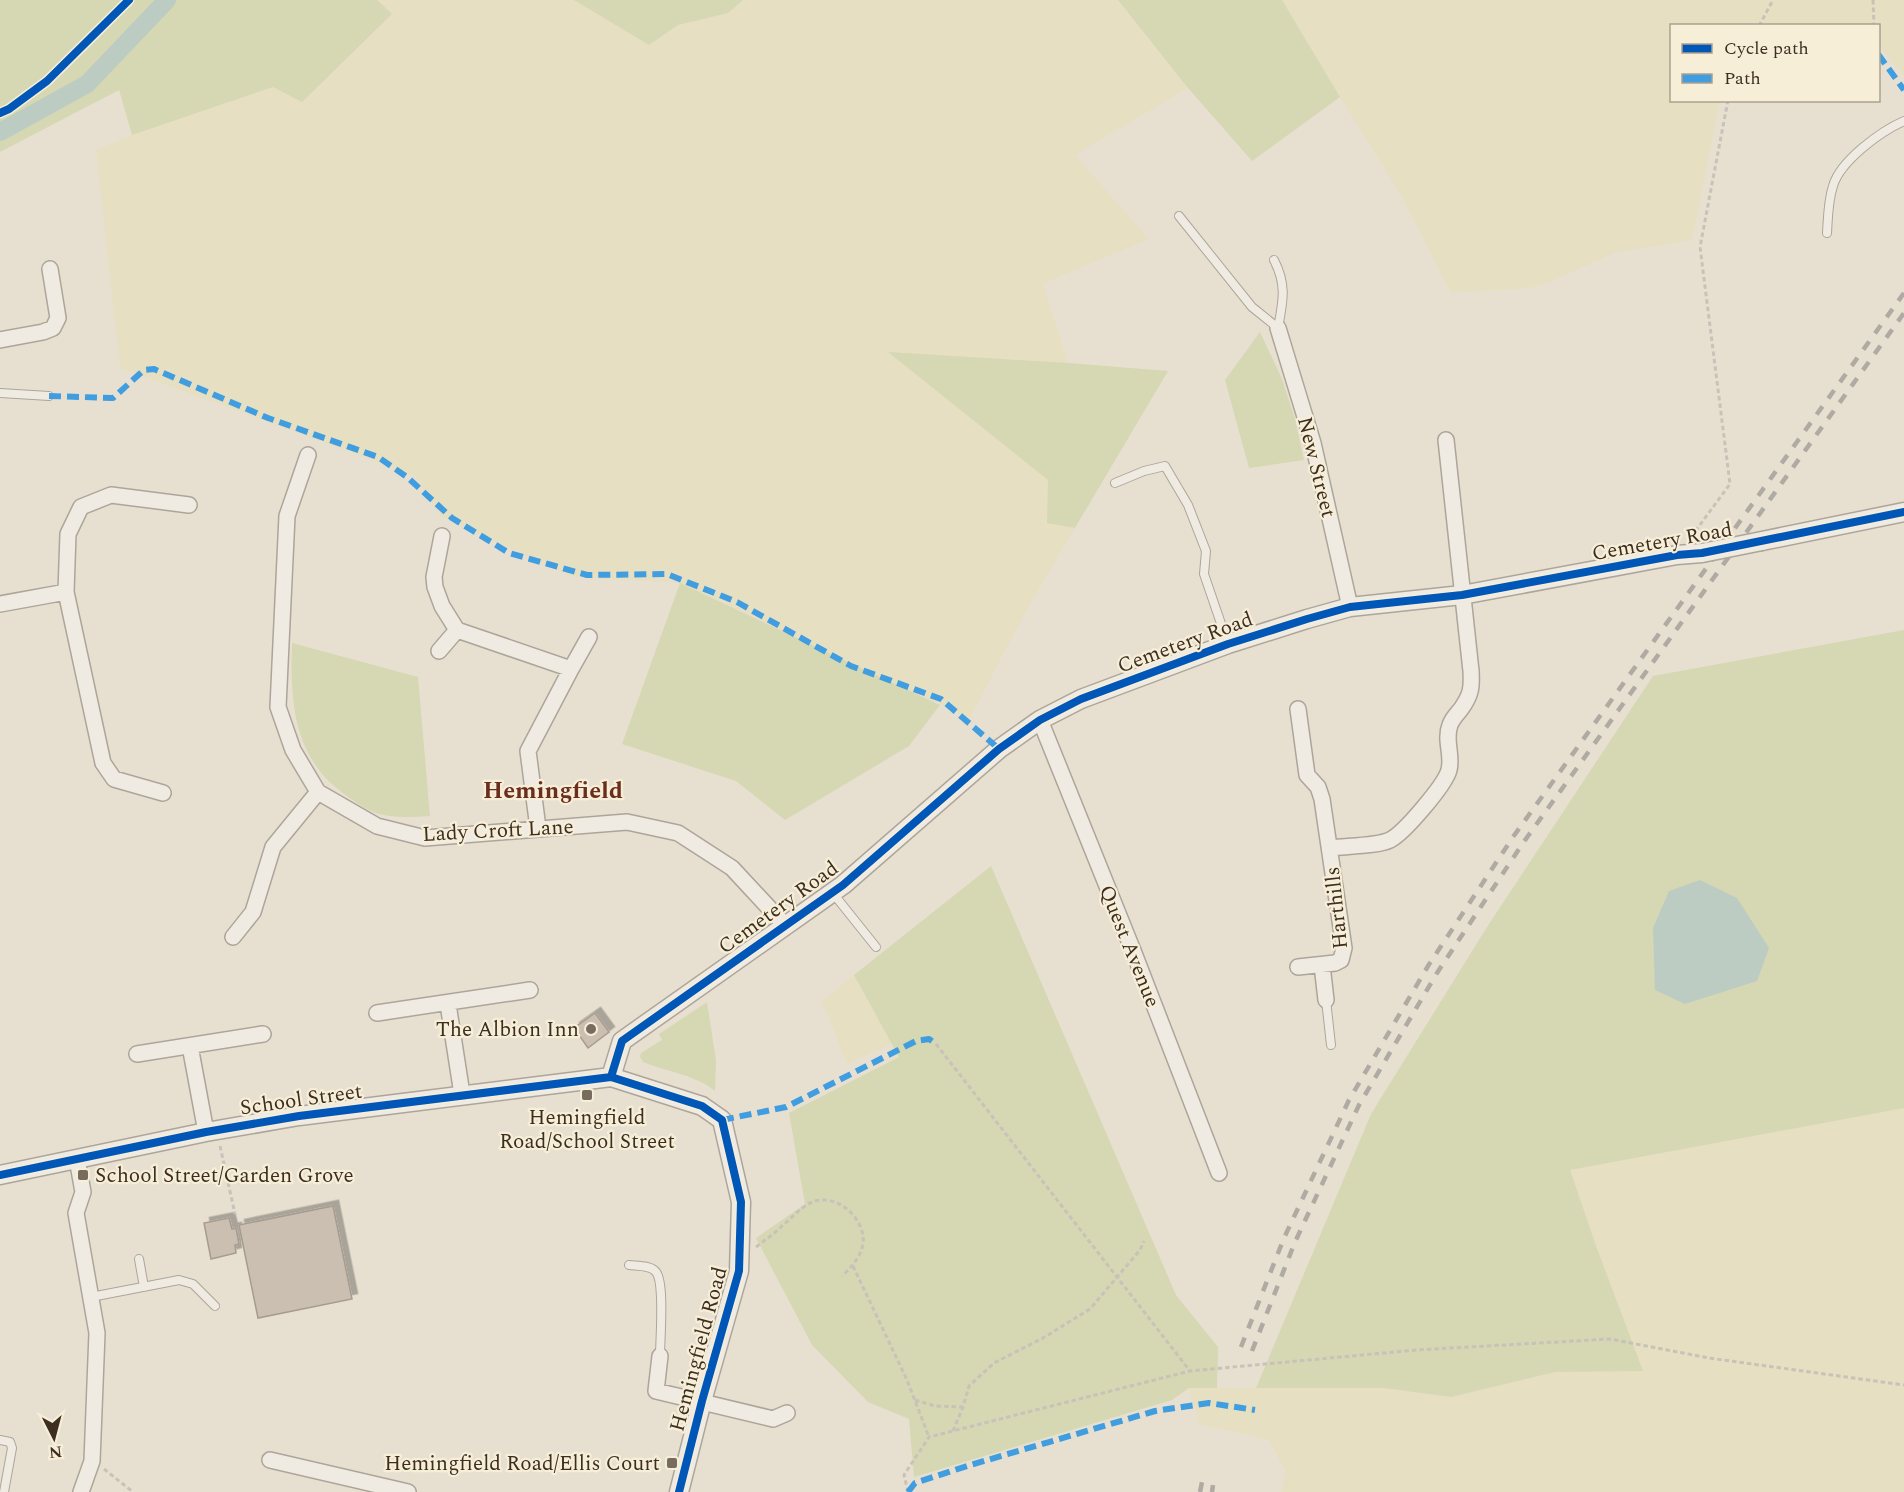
<svg xmlns="http://www.w3.org/2000/svg" width="1904" height="1492" font-family="Spectral,serif">
<defs>
<filter id="shadow"><feDropShadow dx="5.5" dy="-5.5" stdDeviation="0" flood-color="#0004"/></filter>
</defs>
<rect width="100%" height="100%" fill="#e7e0d1"/>
<path fill="#e6dfc2" d="M377,0H574L649,45L678,25L728,13L743,0H1118L1188,88L1075,155L1149,239L1043,284L1068,363L889,353L1049,480L1047,523L1075,528L1025,613L970,718L680,583L572,577L440,516L415,476L120,368L96,150L132,135L273,87L391,14Z
M1282,0H1904V76L1879,46L1878,26H1672V100L1720,101L1692,240L1614,253L1548,283L1529,288L1451,293L1398,190L1340,97Z
M854,975L892,1044L847,1064L822,1001Z
M1904,1108V1492H1281L1285,1471L1269,1440L1199,1424L1189,1388H1384L1451,1397L1555,1372L1642,1371L1595,1243L1570,1170Z"/>
<path fill="#d6d7b3" d="M0,0H377L392,14L302,102L273,87L132,135L119,90L0,152Z
M574,0H743L728,13L678,25L649,45Z
M1118,0H1282L1340,97L1252,161L1188,88Z
M1260,332L1282,379L1295,419L1304,460L1249,468L1225,380Z
M888,352L1068,363L1168,371L1075,528L1047,523L1048,480Z
M680,583L940,705L909,746L785,820L736,781L622,744Z
M1904,630V1108L1570,1170L1595,1243L1643,1371L1555,1372L1451,1397L1384,1388H1256L1371,1114L1487,927L1653,676Z
M292,643L418,677L430,816C415,817 399,818 384,815C371,813 358,804 347,796C293,759 290,702 292,643Z
M991,866L1176,1295L1218,1347L1217,1388H1189L1172,1400L914,1477L909,1419L868,1402L812,1345L756,1238L805,1204L789,1113L899,1057L854,975Z
M707,1002L716,1060L715,1091C697,1076 670,1072 648,1064L643,1062L640,1057L641,1053L662,1040L659,1034Z"/>
<path fill="#bcccc2" d="M1700,880L1737,898L1769,948L1757,981L1685,1004L1655,990L1653,928L1669,891Z"/>
<g fill="none" stroke-linecap="round" stroke-linejoin="round">
<path stroke="#bcccc2" stroke-width="18" d="M0,132L87,84L167,0"/>
</g>
<path fill="#cbbfb2" stroke="#a89c90" stroke-width="1.5" filter="url(#shadow)" d="M595,1013L609,1032L588,1048L574,1028Z
M333,1206L352,1299L258,1318L239,1225Z
M229,1218L232,1229L236,1228L239,1244L235,1245L236,1253L211,1259L204,1223Z"/>
<g fill="none" stroke-linecap="round" stroke-linejoin="round">
<g stroke="#ada599" stroke-width="10">
<path id="service" d="M1179,216L1252,307L1278,328
M1827,233C1828,217 1828,201 1833,186C1840,161 1881,131 1904,121
M1274,260C1287,285 1283,301 1278,328
M0,393L49,396
M1115,483L1144,471L1165,466L1188,505L1206,551L1204,574L1228,644
M832,892L876,947
M1326,1000L1331,1045
M139,1259L144,1287
M629,1265C637,1266 651,1265 656,1272C665,1283 660,1339 660,1356
M91,1297L179,1280L193,1284L215,1306
M0,1440L10,1442L12,1448L4,1492"/>
</g>
<g stroke="#ada599" stroke-width="18">
<path id="minor" d="M1278,328L1313,443L1350,607
M0,340L43,332L53,328L58,318L50,269
M308,455L287,516L278,707L293,750L318,792L377,826L425,838L627,822L678,833L732,868L785,925
M442,536L434,577L435,587L442,606L457,630L571,669L528,751L538,828
M0,604L66,592
M439,651L457,630
M571,669L589,637
M1040,720L1134,953L1219,1173
M163,793L114,779L103,763L66,592L68,534L81,507L111,495L189,505
M1331,848C1346,846 1378,846 1390,840C1404,833 1445,785 1449,770C1453,755 1444,740 1450,725C1452,719 1457,714 1461,709C1471,695 1472,688 1471,671L1446,440
M233,937L253,912L273,847L318,792
M1322,965L1326,1000
M1298,967L1335,963L1341,960L1344,948L1322,799L1318,787L1307,775L1298,709
M448,1004L462,1094
M377,1013L530,990
M190,1046L206,1132
M137,1054L263,1034
M77,1159L83,1192L76,1213L97,1333L92,1461L81,1492
M660,1356L656,1391L773,1419L787,1413
M270,1460L408,1492"/>
</g>
<g stroke="#ada599" stroke-width="21">
<path id="tertiary" d="M1762,541L1904,512
M611,1077L622,1041L843,885L999,749L1040,720L1081,699L1228,644L1307,619L1350,607L1462,595L1677,555L1702,553
M0,1175L206,1132L299,1116L611,1077L702,1106L722,1120L741,1202L739,1271L702,1401L679,1492"/>
</g>
<path stroke="#c8c2b9" stroke-width="3" stroke-dasharray="4.5 3" stroke-linecap="butt" d="M1873,0L1874,26
M1759,26L1773,0
M1691,537L1730,484L1700,247L1728,100
M936,1044L1190,1371
M220,1146L235,1214
M756,1247C765,1240 774,1234 782,1226C792,1218 802,1205 815,1201C837,1195 860,1215 863,1236C865,1252 853,1266 842,1276
M853,1266L907,1380L929,1437
M915,1400L935,1406L963,1407
M953,1431L963,1407L969,1386L994,1363L1043,1338L1090,1309L1140,1250L1144,1241
M104,1469L133,1492
M908,1492L904,1475L929,1437L1190,1371L1416,1350L1610,1339L1709,1358L1904,1385"/>
<use href="#service" stroke="#efebe3" stroke-width="8"/>
<use href="#minor" stroke="#efebe3" stroke-width="15"/>
<use href="#tertiary" stroke="#efebe3" stroke-width="18"/>
<path stroke="#afaaa2" stroke-width="4.5" stroke-dasharray="10 10" stroke-linecap="butt" d="M1241,1347L1284,1238L1349,1100L1428,966L1513,837L1904,293
M1252,1351L1295,1242L1359,1105L1437,973L1523,843L1904,313
M1200,1492L1202,1482
M1212,1492L1213,1485"/>
<g stroke="#ada599" stroke-width="21" stroke-linecap="butt">
<path id="tertiary-bridge" d="M1702,553L1762,541"/>
</g>
<use href="#tertiary-bridge" stroke="#efebe3" stroke-width="18"/>
<path stroke="#3f9de0" stroke-width="6" stroke-dasharray="12 6" stroke-linecap="butt" d="M1878,54L1904,90
M49,396L113,398L144,370L154,369L268,418L378,457L407,477L452,518L509,553L587,575L667,574L737,602L851,666L941,699L999,749
M722,1120L786,1107L916,1041L929,1039L936,1044
M908,1492L915,1483L967,1466L1155,1411L1209,1403L1255,1410"/>
<g stroke="#f7eed8" stroke-width="11">
<path id="cycleway" d="M0,113L9,109L47,81L129,0
M611,1077L622,1041L843,885L999,749L1040,720L1081,699L1228,644L1307,619L1350,607L1462,595L1677,555L1702,553L1904,512
M0,1175L206,1132L299,1116L611,1077L702,1106L722,1120L741,1202L739,1271L702,1401L679,1492"/>
</g>
<use href="#cycleway" stroke="#0057b8" stroke-width="8"/>
</g>
<g fill="#786c5e" stroke="#f7eed8" stroke-width="2">
<circle cx="591" cy="1029" r="6"/>
<rect x="581" y="1089" width="12" height="12" rx="3"/>
<rect x="77" y="1169" width="12" height="12" rx="3"/>
<rect x="666" y="1457" width="12" height="12" rx="3"/>
</g>
<g text-anchor="middle" stroke-width="4.5" stroke-linejoin="round" paint-order="stroke">
<g font-size="21" fill="#3d2e20" stroke="#f7eed8">
<text transform="translate(1317 467) rotate(76)" y="7">New Street</text>
<text transform="translate(1662 541) rotate(-10)" y="7">Cemetery Road</text>
<text transform="translate(1185 642) rotate(-20)" y="7">Cemetery Road</text>
<text transform="translate(498 830) rotate(-3)" y="7">Lady Croft Lane</text>
<text transform="translate(778 907) rotate(-36)" y="7">Cemetery Road</text>
<text transform="translate(1336 908) rotate(-96)" y="7">Harthills</text>
<text transform="translate(1130 946) rotate(68)" y="7">Quest Avenue</text>
<text transform="translate(301 1099) rotate(-8)" y="7">School Street</text>
<text transform="translate(698 1349) rotate(-75)" y="7">Hemingfield Road</text>
</g>
<g font-size="21" fill="#3d2e20" stroke="#f7eed8" text-anchor="end">
<text x="579" y="1036">The Albion Inn</text>
<text x="587" y="1124" text-anchor="middle">Hemingfield<tspan x="587" dy="24">Road/School Street</tspan></text>
<text x="95" y="1182" text-anchor="start">School Street/Garden Grove</text>
<text x="660" y="1470">Hemingfield Road/Ellis Court</text>
</g>
<g font-size="24" font-weight="bold" fill="#6b2e1e" stroke="#f7eed8">
<text x="553" y="798">Hemingfield</text>
</g>
</g>
<rect x="1670" y="24" width="210" height="78" fill="#f7eed8" stroke="#ada18e" stroke-width="1.5"/>
<rect x="1682" y="44" width="30" height="9" fill="#0057b8" stroke="#ada18e" stroke-width="1.5"/>
<text x="1724" y="54" font-size="18" fill="#3d2e20">Cycle path</text>
<rect x="1682" y="74" width="30" height="9" fill="#3f9de0" stroke="#ada18e" stroke-width="1.5"/>
<text x="1724" y="84" font-size="18" fill="#3d2e20">Path</text>
<g transform="translate(54 1438) rotate(174)" stroke="#f7eed8" stroke-width="4.5" paint-order="stroke">
<path d="M0-4.5L10 22L0 15L-10 22Z" fill="#3d2e20"/>
<text y="-9" font-size="16" font-weight="bold" text-anchor="middle" fill="#3d2e20">N</text>
</g>
</svg>
